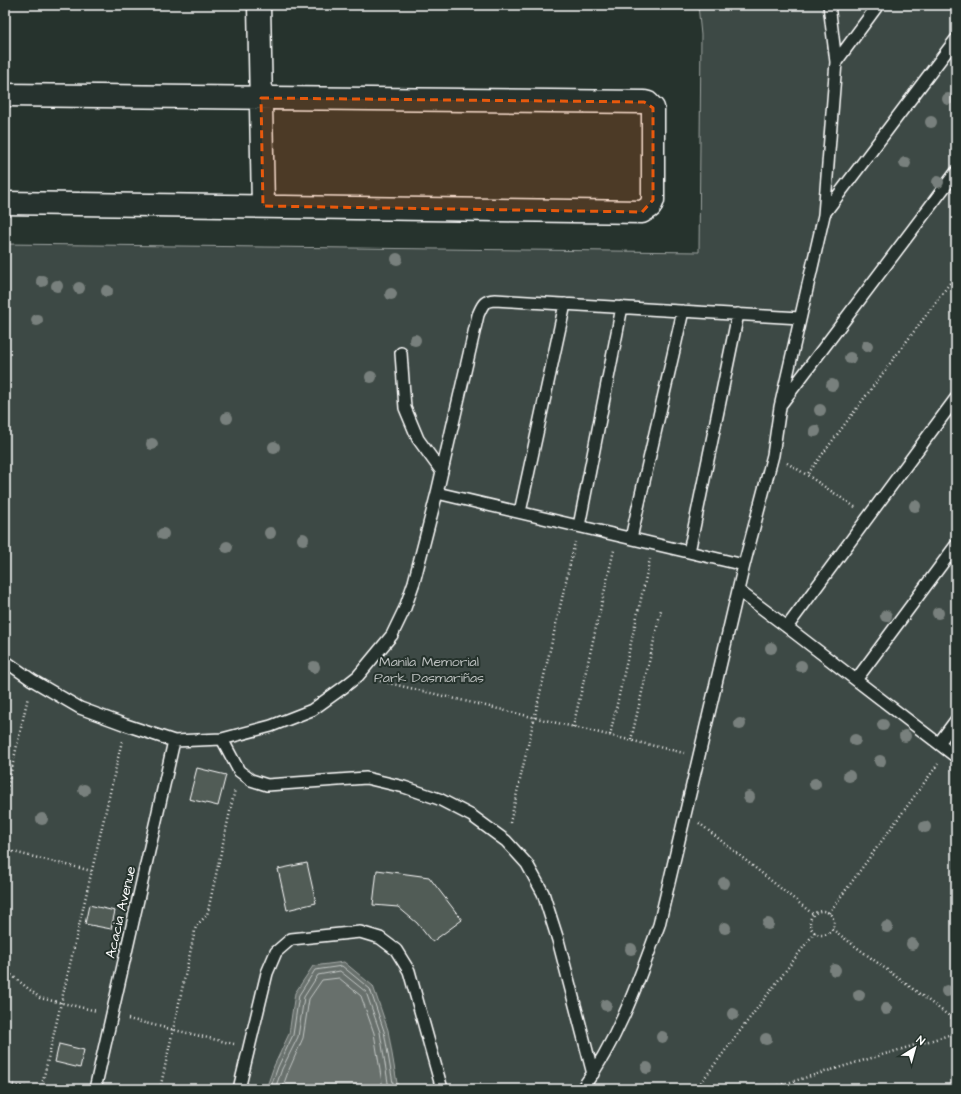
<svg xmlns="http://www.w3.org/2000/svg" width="961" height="1094" font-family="'Architects Daughter',sans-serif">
<rect width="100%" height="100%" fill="#26332d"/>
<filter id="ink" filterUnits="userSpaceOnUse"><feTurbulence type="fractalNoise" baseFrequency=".025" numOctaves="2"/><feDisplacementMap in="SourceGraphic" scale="8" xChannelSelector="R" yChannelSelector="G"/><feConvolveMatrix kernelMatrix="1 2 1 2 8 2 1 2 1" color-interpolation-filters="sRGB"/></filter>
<g filter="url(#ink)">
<path fill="#3e4944" stroke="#9ea4a2" d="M698,5H956V1089H5V244L699,252L701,35Z"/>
<path fill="#67706c" stroke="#a4a9a7" d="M344,962L373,986L388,1030L398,1089H266L274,1066L289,1034L295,993L313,966Z"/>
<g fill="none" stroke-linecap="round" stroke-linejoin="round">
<path stroke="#c2c6c4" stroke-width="1" d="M270,1089L278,1067L293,1035L299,995L315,970L342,966L370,989L384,1031L394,1089
M275,1089L282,1069L298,1037L304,997L318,975L340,971L366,992L380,1032L389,1089
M282,1089L288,1072L303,1038L309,999L322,980L339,978L361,996L374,1033L383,1089"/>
</g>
<path fill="#515c57" stroke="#fff" d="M197,768L226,775L218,806L189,799Z
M307,863L316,903L287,910L278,869Z
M377,870L429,877L462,920L432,942L417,923L398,907L373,905Z
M89,905L115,911L111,929L85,924Z
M59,1044L84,1050L80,1068L55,1062Z"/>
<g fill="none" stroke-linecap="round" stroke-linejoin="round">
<g stroke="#fff" stroke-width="14">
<path id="lane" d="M836,62L878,5
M824,214L956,39
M401,353L405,408L418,439L442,472
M782,403L956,172
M437,493L744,565
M520,512L565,304
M579,526L622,307
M631,538L683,311
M689,552L738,314
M739,591L787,627L956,757
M787,627L956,398
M5,661L32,680L80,708L126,725L174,741L222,739L271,726L312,710L344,687L358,676L392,635L405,608L414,582L437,493L478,315C483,304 483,301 495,300L800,318
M856,680L956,545
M222,739L239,771L251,780L267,785L366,778L404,787L439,799L472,816L506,841L527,864L543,893L558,940L593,1074
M939,743L956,720
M95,1089L174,741
M239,1089L267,973L276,952L291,939L360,932L380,938L396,950L409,971L442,1089
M582,1089C618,1040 638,982 659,925L744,565L773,455L780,407L824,215L836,62L829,5"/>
</g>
<g stroke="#fff" stroke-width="25">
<path id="street" d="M259,5L263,206
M5,95L644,102L648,103L653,108V200L650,207L642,212L5,203"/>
</g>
<path stroke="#fff" stroke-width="2.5" stroke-dasharray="1 3" stroke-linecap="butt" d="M787,463L807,475
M855,507L807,475L956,275
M376,680L684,753
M573,727L614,550
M610,735L650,559
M631,740L661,610
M5,798L28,697
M510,823L575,542
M699,823L814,915
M5,850L92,871
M810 923a12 12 0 1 1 24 0a12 12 0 1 1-24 0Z
M829,913L938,764
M832,929L956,1021
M5,970L40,998L97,1011
M128,1019L234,1044
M5,1083L33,1089
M41,1089L122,741
M160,1089L196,926L207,915L235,789
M696,1089L815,932
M767,1089L956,1033"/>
<use href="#lane" stroke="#26332d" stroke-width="11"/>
<use href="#street" stroke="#26332d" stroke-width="22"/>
</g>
<g fill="#78807d">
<circle cx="948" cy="99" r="6"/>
<circle cx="931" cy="122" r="6"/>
<circle cx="905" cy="163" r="6"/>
<circle cx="938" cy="182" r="6"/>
<circle cx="397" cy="259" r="6"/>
<circle cx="42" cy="281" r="6"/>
<circle cx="57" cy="286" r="6"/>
<circle cx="79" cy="288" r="6"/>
<circle cx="107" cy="291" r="6"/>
<circle cx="391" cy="294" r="6"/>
<circle cx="37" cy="320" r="6"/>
<circle cx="415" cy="340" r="6"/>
<circle cx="867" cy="346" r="6"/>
<circle cx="850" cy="358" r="6"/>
<circle cx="371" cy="377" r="6"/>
<circle cx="832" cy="385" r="6"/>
<circle cx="820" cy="410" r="6"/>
<circle cx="227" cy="418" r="6"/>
<circle cx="815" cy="431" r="6"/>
<circle cx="152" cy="444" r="6"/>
<circle cx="274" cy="447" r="6"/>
<circle cx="915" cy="506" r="6"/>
<circle cx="270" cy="533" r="6"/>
<circle cx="163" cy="534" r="6"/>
<circle cx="303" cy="539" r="6"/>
<circle cx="227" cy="547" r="6"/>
<circle cx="938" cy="613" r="6"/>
<circle cx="886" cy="616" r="6"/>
<circle cx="771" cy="648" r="6"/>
<circle cx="801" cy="666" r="6"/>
<circle cx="314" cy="667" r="6"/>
<circle cx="740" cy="724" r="6"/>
<circle cx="883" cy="725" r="6"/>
<circle cx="905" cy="736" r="6"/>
<circle cx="855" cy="740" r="6"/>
<circle cx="880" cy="761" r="6"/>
<circle cx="849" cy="776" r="6"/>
<circle cx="815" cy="784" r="6"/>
<circle cx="84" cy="790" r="6"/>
<circle cx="749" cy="797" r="6"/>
<circle cx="42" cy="819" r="6"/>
<circle cx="925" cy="827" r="6"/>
<circle cx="724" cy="883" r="6"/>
<circle cx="768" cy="924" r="6"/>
<circle cx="887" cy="927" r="6"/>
<circle cx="725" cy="928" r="6"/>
<circle cx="912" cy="944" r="6"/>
<circle cx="631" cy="949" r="6"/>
<circle cx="835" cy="970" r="6"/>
<circle cx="947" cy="991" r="6"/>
<circle cx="859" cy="995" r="6"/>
<circle cx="606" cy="1005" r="6"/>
<circle cx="886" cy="1009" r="6"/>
<circle cx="733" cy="1014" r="6"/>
<circle cx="662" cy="1037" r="6"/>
<circle cx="766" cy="1039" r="6"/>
<circle cx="647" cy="1068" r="6"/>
</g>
</g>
<path fill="#e8590c" fill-opacity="0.2" stroke="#e8590c" stroke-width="3" stroke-dasharray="8 5" stroke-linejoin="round" d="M261,98L644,102L653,108V200L642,212L263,206Z"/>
<g text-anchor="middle" stroke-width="4" stroke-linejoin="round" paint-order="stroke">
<g font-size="14" fill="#bbbfbe" stroke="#26332d">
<text x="429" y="666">Manila Memorial<tspan x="429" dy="16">Park Dasmariñas</tspan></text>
</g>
<g font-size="14" fill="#fff" stroke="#26332d">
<text transform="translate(120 912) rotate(-77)" y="5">Acacia Avenue</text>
</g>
</g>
<rect width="961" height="1094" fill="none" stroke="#26332d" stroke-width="20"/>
<rect x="10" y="10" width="941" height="1074" fill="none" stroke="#fff" stroke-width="1.5" filter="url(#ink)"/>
<g transform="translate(915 1048) rotate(37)" stroke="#26332d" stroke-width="3" paint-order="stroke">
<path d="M0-3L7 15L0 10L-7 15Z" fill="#ffffff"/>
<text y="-6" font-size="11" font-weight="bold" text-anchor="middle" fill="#ffffff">N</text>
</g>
</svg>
